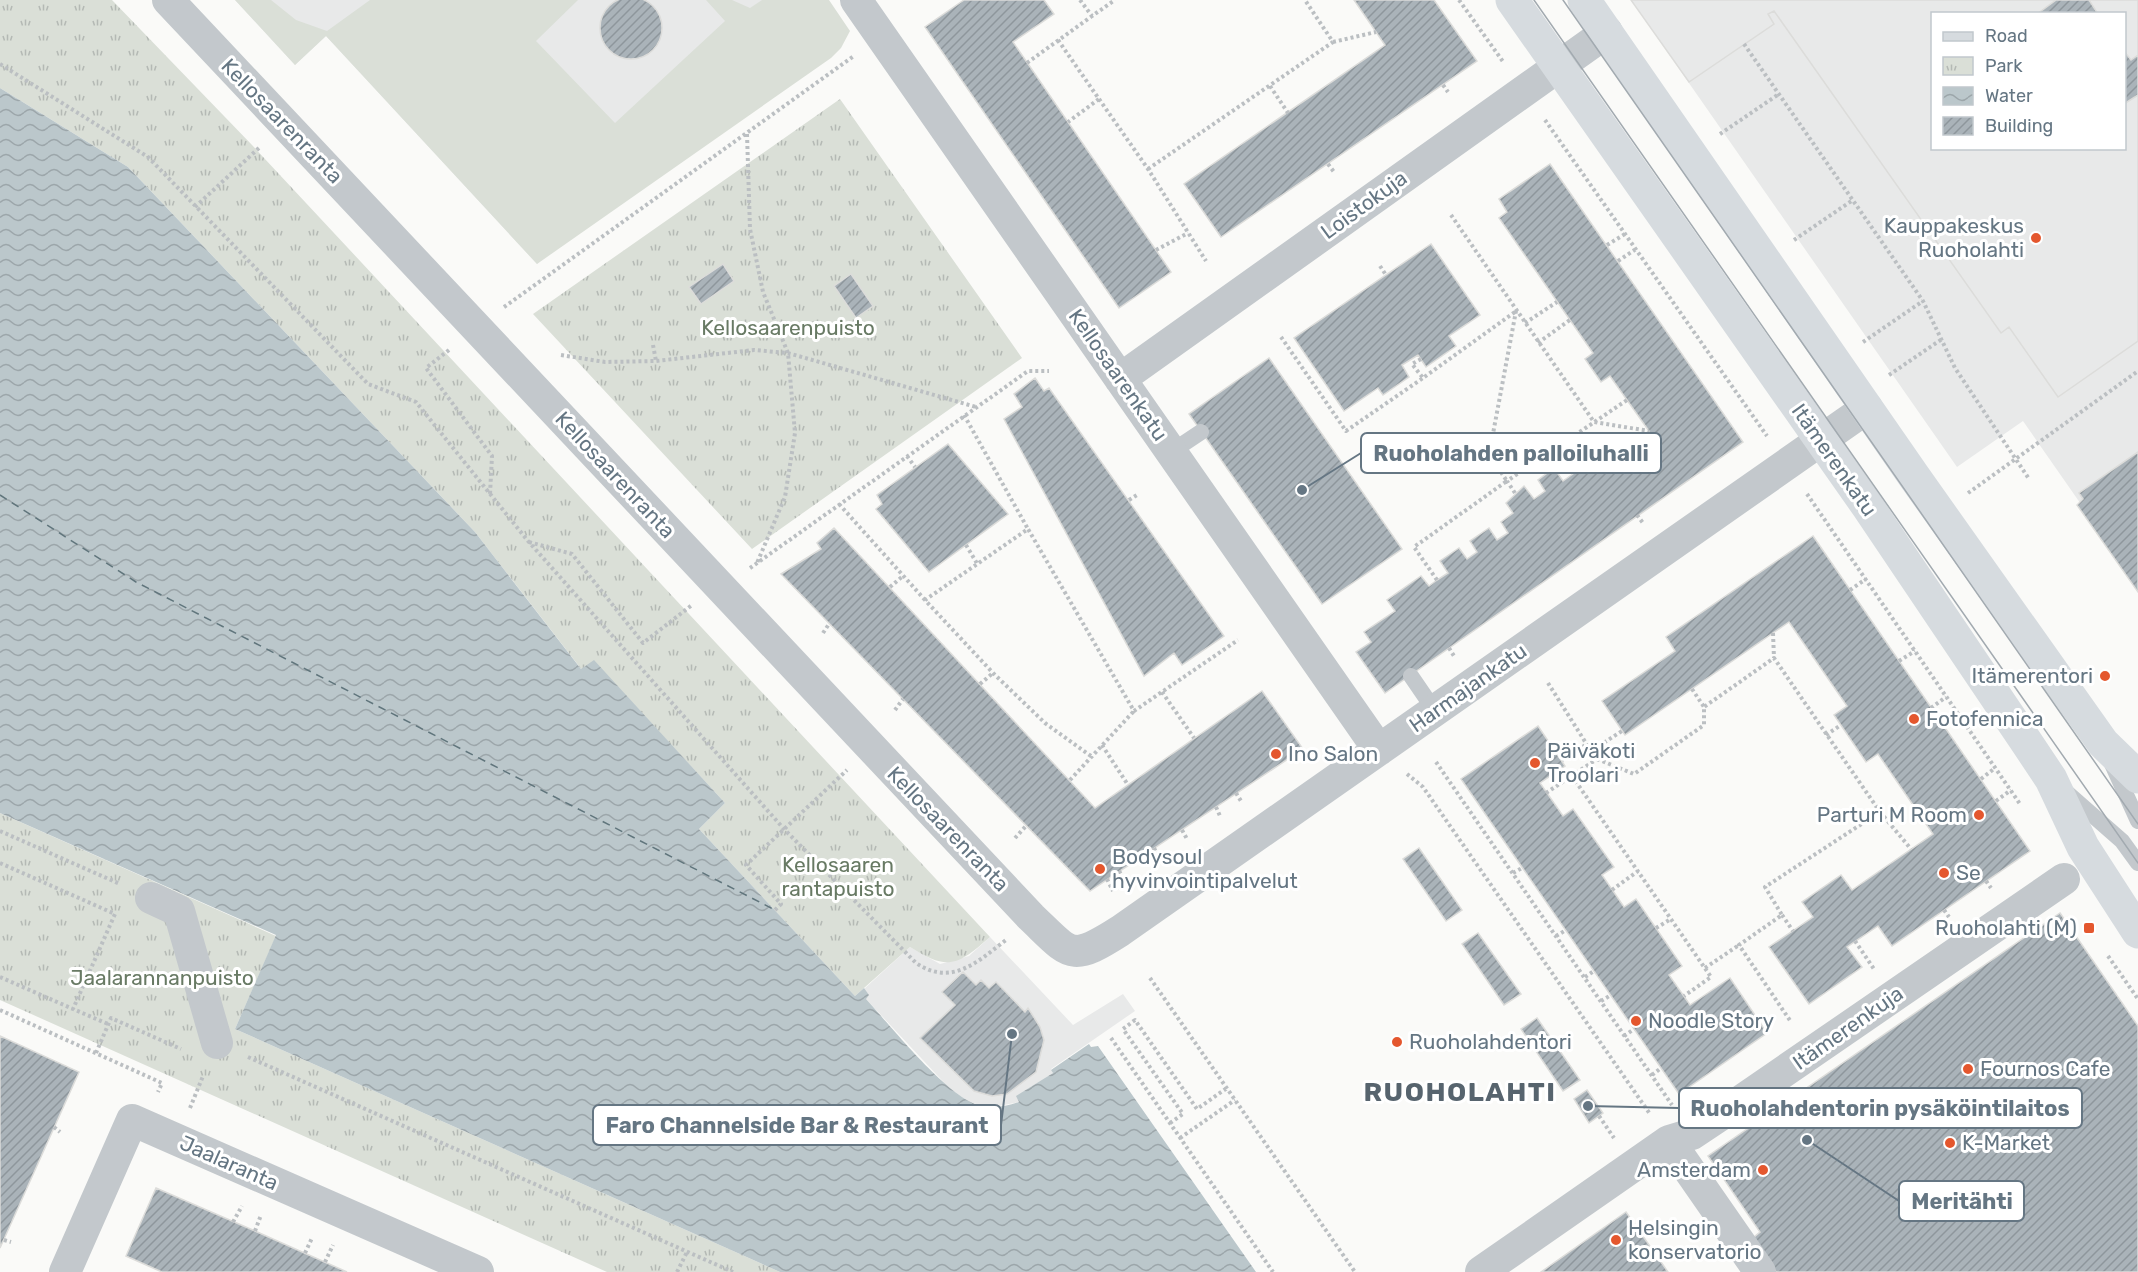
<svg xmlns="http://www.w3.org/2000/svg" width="2138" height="1272" font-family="Rubik,sans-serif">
<defs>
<pattern id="park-tufts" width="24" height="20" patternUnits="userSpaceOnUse" patternTransform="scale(1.5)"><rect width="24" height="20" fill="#dadfd7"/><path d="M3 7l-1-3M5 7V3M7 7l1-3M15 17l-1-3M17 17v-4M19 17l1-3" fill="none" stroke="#b4b9b4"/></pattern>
<pattern id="water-waves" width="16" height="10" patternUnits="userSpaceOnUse" patternTransform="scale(1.5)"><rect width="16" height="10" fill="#bbc7cb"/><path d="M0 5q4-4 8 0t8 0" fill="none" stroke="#9ca6aa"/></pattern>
<pattern id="building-hatch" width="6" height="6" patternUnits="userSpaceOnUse" patternTransform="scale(1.5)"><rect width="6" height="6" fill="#aab3b9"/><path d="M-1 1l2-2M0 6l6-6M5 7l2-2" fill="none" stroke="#8e969c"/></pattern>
</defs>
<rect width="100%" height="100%" fill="#fafaf8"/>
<path fill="#e8e9e9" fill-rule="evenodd" d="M235,0H829L537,264L326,36L295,65Z
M1631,0H2138V586L2023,421L1957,467ZM1932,14H2124V148H1932Z
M990,937L1073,1025L1123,994L1135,1011L1051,1069L1053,1073L1017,1096L1019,1102L994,1107L981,1106L968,1101L950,1089L865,998L869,995L864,989L910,947L940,964L969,956Z"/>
<path fill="#dadfd7" d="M235,0H271L296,20L327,31L370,0H578L536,41L615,123L725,21L706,0H732L750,8L762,0H829L850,31L841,48L831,58L537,264L326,36L295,65Z"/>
<path fill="url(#park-tufts)" d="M0,0H112L252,145L990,937C957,966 948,971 910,947L855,996L699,829L725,803L594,661L582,670L475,532L128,167L0,88Z
M840,99L1022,358L752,549L533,314Z
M0,813L276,936L235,1029L780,1272H607L0,1000Z"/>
<path fill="url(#water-waves)" d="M0,88L128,167L475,532L581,669L594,660L725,803L699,829L855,996L864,988L869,995L866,999C890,1025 950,1101 982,1106C994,1109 1007,1106 1019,1102L1016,1096L1053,1073L1051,1070L1089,1044L1091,1047L1098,1046L1256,1272H780L235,1029L276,935L0,813Z"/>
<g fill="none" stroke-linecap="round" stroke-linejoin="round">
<path stroke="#60757c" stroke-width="1.5" stroke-dasharray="8 6" stroke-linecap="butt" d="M0,495L136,582L775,910"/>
</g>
<path fill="url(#building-hatch)" stroke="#dcdcda" stroke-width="1.5" fill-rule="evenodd" d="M600 28a31 31 0 1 1 62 0a31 31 0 1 1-62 0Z
M964,0H1044L1054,14L1013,42L1171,272L1119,308L925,27Z
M1354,0H1434L1477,61L1221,237L1184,184L1385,45Z
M1631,0H2056L2037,14H1932V148H2124V104L2138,95V341L2058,397L2009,327L2001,333L1774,11L1768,14L1774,24L1689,82Z
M1631,0H2138V341L2058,397L2009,327L2001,333L1774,11L1768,14L1774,24L1689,82ZM1932,14H2124V148H1932Z
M2089,0H2138V55L2131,60L2124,51V14H2098Z
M1550,164L1743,442L1385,693L1356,652L1371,642L1364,632L1395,611L1387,600L1421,576L1429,586L1437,580L1448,573L1440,561L1459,548L1467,559L1477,552L1470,541L1489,528L1497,540L1508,533L1501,522L1513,513L1506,503L1524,486L1534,499L1545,491L1538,480L1554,468L1563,481L1591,461L1595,468L1649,431L1610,376L1601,382L1585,359L1593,353L1499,218L1507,212L1499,199Z
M1431,244L1480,315L1449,336L1456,346L1426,367L1418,355L1402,365L1409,377L1383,395L1378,388L1344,411L1294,338Z
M723,264L734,281L701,304L689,287Z
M851,274L873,306L856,318L834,286Z
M1269,358L1402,549L1322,604L1189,414Z
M1035,378L1044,391L1049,388L1224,636L1182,665L1174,653L1144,676L1004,419L1022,407L1014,394Z
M948,444L1008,514L929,572L876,509L882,504L877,495Z
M2138,452V592L2077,505L2083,499L2079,493Z
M834,528L1095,808L1262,691L1303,749L1090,891L781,574L821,549L817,543Z
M1813,536L2030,851L1892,946L1878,926L1847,947L1862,967L1809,1004L1769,947L1813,917L1802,902L1841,875L1852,890L1933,834L1878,754L1866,762L1834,715L1847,706L1789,622L1625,735L1602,701L1675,651L1666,637Z
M1538,726L1565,766L1540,783L1563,816L1573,809L1614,867L1602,875L1624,907L1636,899L1682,966L1669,975L1690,1005L1730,978L1767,1033L1679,1094L1461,779Z
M1419,848L1462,910L1446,921L1403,859Z
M2060,913L2138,1026V1272H1776L1753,1238L1760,1232L1708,1156Z
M1478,933L1521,994L1504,1005L1462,944Z
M963,972L976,985L981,980L989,988L996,982L1025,1012L1028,1008L1040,1027L1044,1040L1036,1072L1007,1094L992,1096L974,1091L920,1038L955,1005L942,992Z
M1537,1018L1580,1080L1563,1091L1521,1029Z
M0,1036L79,1072L0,1248Z
M1587,1090L1603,1113L1589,1123L1574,1099Z
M156,1188L255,1231L347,1272H162L126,1256Z
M1626,1212L1668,1272H1541Z"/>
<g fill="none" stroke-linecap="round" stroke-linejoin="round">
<path stroke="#bbbfc2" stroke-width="4" stroke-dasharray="3 3" stroke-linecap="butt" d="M1080,0L1092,16L1115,0
M1459,0L1504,63
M1058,40L1099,99L1068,122
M1333,42L1376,32
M1744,44L1923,301L1955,368L2029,479
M1027,63L1092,16
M0,64L148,157L368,384L416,402L528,541L784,829L916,963C952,987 977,962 1006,940
M1443,85L1448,92
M1270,86L1288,113
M1099,99L1148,169L1206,261
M1545,120L1767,436
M747,134L750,229L763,292L788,353L795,433L785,497L757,563
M1720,134L1779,94
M1328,164L1334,172
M1148,169L1333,42L1305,0
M195,207L260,147
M1451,215L1594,422L1649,431
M1794,240L1853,200
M1607,245L1625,234
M1156,250L1188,233
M1618,261L1636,249
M1380,266L1386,275
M504,307L854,56
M1525,323L1557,302
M1281,337L1346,431L1423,378
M1863,342L1923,301
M1538,343L1570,320
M653,345L656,361
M449,350L426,368L492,456L490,494
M561,355L605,362L656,361L754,350L788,353L976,407
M1421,359L1412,364L1423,378L1515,312
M1889,375L1942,339
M964,415L1028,529
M907,456L915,467
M1515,493L1507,481L1627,400
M1968,493L2138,371
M1807,494L2020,804
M1129,500L1137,495
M839,504L925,600
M1637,515L1643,523
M529,542L572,554L643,643L692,605
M966,545L978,565
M750,568L1028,371H1049
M1437,580L1414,547L1507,481L1489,455L1516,311
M890,587L903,576
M1850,590L1866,579
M823,633L829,624
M1773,633L1774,658
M1449,648L1454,656
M1899,661L1915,651
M1548,683L1591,751L1622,731
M980,684L993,673
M1692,689L1704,707
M1162,692L1194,738
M1931,708L1946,697
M895,710L903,699
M1826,735L1841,725
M1102,745L1128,785
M1091,756L1045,723L993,673L925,600L1028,529L1134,711L1238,640
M1597,759L1634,774L1704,725V707L1774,658L1880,812L1765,887L1782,915L1739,945L1791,1022
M1562,760L1587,744
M1436,762L1672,1105
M1407,774L1423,787L1650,1114
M1572,776L1711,977L1684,996
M1981,779L1995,768
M1070,780L1134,711
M1236,793L1241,801
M1546,793L1597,759L1591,751
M1996,801L2011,790
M1216,807L1220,816
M1880,812L1911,849
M1182,830L1187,839
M0,831L120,884
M1015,838L1026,826
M1154,848L1159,858
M0,863L115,914L73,1009L108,1024
M1119,871L1126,882
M1513,873L1522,868
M1107,879L1113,891
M1986,881L1991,888
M1612,890L1638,871
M775,910L781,904L746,865L847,770
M1944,910L1949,917
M1782,915L1793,931
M1656,928L1671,919
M1556,936L1566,930
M1855,941L1874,969
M2108,956L2138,999
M1705,968L1739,945
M0,977L73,1009
M1585,977L1594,971
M1150,978L1355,1272
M1601,1001L1611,995
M0,1010L162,1083L158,1092
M1624,1036L1634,1029
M1111,1038L1273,1272
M96,1053L111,1018L181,1049
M248,1057L733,1272
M1652,1075L1661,1068
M190,1108L203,1076
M1599,1116L1614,1138
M1170,1123L1183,1114L1123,1029L1135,1020L1197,1109L1227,1088
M54,1127L60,1132
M1180,1138L1235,1100
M233,1222L242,1206
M255,1231L261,1215
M4,1240L11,1242
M305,1253L312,1238
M325,1262L333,1245
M677,1272L687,1252"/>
<path stroke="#c3c8cc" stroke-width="16" d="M1171,452L1201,432
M1411,676L1435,711
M2112,764L2138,821
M2065,791L2122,841L2138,863"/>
<path stroke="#c3c8cc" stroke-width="32" d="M168,0L1031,917C1071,955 1070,963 1120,931L1867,408
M856,0L1379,750
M1120,379L1607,32
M151,898L179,911L217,1043
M1669,1141L1760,1272
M65,1272L132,1120L478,1272
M1481,1272L1669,1141L1692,1134L1722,1114L2064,879"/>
<path stroke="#d6dbdf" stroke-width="33" d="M1512,0L1868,507L2027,743L2051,779L2083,847L2138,932
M1584,0L1913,475L2103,743L2138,777"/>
<path stroke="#a2aab0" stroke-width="1.5" d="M1534,0L2138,863
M1563,0L2138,824"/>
</g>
<g fill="#e4572e" stroke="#fff" stroke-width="2">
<circle cx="2036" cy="238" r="6"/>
<circle cx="2105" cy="676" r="6"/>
<circle cx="1914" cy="719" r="6"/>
<circle cx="1276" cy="754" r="6"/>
<circle cx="1535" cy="763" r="6"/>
<circle cx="1979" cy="815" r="6"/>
<circle cx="1100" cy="869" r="6"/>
<circle cx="1944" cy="873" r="6"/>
<rect x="2083" y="922" width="12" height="12" rx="3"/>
<circle cx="1636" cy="1021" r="6"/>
<circle cx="1397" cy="1042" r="6"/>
<circle cx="1968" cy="1069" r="6"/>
<circle cx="1950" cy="1143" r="6"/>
<circle cx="1763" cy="1170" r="6"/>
<circle cx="1616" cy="1240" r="6"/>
</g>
<g text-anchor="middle" stroke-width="6" stroke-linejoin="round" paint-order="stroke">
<g font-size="21" fill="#657683" stroke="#fff">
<text transform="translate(282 121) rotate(46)" y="7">Kellosaarenranta</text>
<text transform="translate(1364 205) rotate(-36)" y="7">Loistokuja</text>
<text transform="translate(1118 375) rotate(55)" y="7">Kellosaarenkatu</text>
<text transform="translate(1834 460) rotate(55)" y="7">Itämerenkatu</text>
<text transform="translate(615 475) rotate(47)" y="7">Kellosaarenranta</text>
<text transform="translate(1468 688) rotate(-35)" y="7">Harmajankatu</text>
<text transform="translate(948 829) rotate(46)" y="7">Kellosaarenranta</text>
<text transform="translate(1848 1028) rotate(-35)" y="7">Itämerenkuja</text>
<text transform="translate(229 1163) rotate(24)" y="7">Jaalaranta</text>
</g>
<g font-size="21" fill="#657683" stroke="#fff" text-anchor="start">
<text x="2024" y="233" text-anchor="end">Kauppakeskus<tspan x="2024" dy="24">Ruoholahti</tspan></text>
<text x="2093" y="683" text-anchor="end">Itämerentori</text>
<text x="1926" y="726">Fotofennica</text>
<text x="1547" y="758">Päiväkoti<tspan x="1547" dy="24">Troolari</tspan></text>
<text x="1288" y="761">Ino Salon</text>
<text x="1967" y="822" text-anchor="end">Parturi M Room</text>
<text x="1112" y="864">Bodysoul<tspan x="1112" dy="24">hyvinvointipalvelut</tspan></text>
<text x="1956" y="880">Se</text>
<text x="2077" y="935" text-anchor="end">Ruoholahti (M)</text>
<text x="1648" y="1028">Noodle Story</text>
<text x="1409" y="1049">Ruoholahdentori</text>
<text x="1980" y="1076">Fournos Cafe</text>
<text x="1962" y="1150">K-Market</text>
<text x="1751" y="1177" text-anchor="end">Amsterdam</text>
<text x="1628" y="1235">Helsingin<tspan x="1628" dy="24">konservatorio</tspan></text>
</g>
<g font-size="21" fill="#687a64" stroke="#fff">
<text x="788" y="335">Kellosaarenpuisto</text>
<text x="838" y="872">Kellosaaren<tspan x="838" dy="24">rantapuisto</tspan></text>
<text x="162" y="985">Jaalarannanpuisto</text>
</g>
<g font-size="27" font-weight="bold" letter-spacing="1.5" fill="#57646e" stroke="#fff">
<text x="1460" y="1101">RUOHOLAHTI</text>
</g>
</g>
<path fill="none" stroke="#657683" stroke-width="2" d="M1302 490L1361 453M1588 1106L1679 1108M1012 1034L1001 1125M1807 1140L1899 1201"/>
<g fill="#657683" stroke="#fff" stroke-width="2">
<circle cx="1302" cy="490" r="6"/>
<circle cx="1588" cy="1106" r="6"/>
<circle cx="1012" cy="1034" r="6"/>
<circle cx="1807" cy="1140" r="6"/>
</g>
<g fill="#fff" stroke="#657683" stroke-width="2">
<rect x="1361" y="433" width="300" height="40" rx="6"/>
<rect x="1679" y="1088" width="403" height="40" rx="6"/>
<rect x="593" y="1105" width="408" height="40" rx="6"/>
<rect x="1899" y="1181" width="125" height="40" rx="6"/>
</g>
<g font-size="22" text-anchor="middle" font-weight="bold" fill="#657683">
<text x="1511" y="461">Ruoholahden palloiluhalli</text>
<text x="1880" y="1116">Ruoholahdentorin pysäköintilaitos</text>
<text x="797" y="1133">Faro Channelside Bar &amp; Restaurant</text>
<text x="1962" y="1209">Meritähti</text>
</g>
<rect x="1931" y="12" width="195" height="138" fill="#ffffff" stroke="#c1c8cd" stroke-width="1.5"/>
<rect x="1943" y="32" width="30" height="9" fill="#d6dbdf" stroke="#c1c8cd" stroke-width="1.5"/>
<text x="1985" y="42" font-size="18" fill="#657683">Road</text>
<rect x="1943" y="57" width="30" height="18" fill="url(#park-tufts)" stroke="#c1c8cd" stroke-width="1.5"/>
<text x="1985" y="72" font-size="18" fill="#657683">Park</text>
<rect x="1943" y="87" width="30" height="18" fill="url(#water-waves)" stroke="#c1c8cd" stroke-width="1.5"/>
<text x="1985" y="102" font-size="18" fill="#657683">Water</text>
<rect x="1943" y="117" width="30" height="18" fill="url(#building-hatch)" stroke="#c1c8cd" stroke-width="1.5"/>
<text x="1985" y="132" font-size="18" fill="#657683">Building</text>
</svg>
